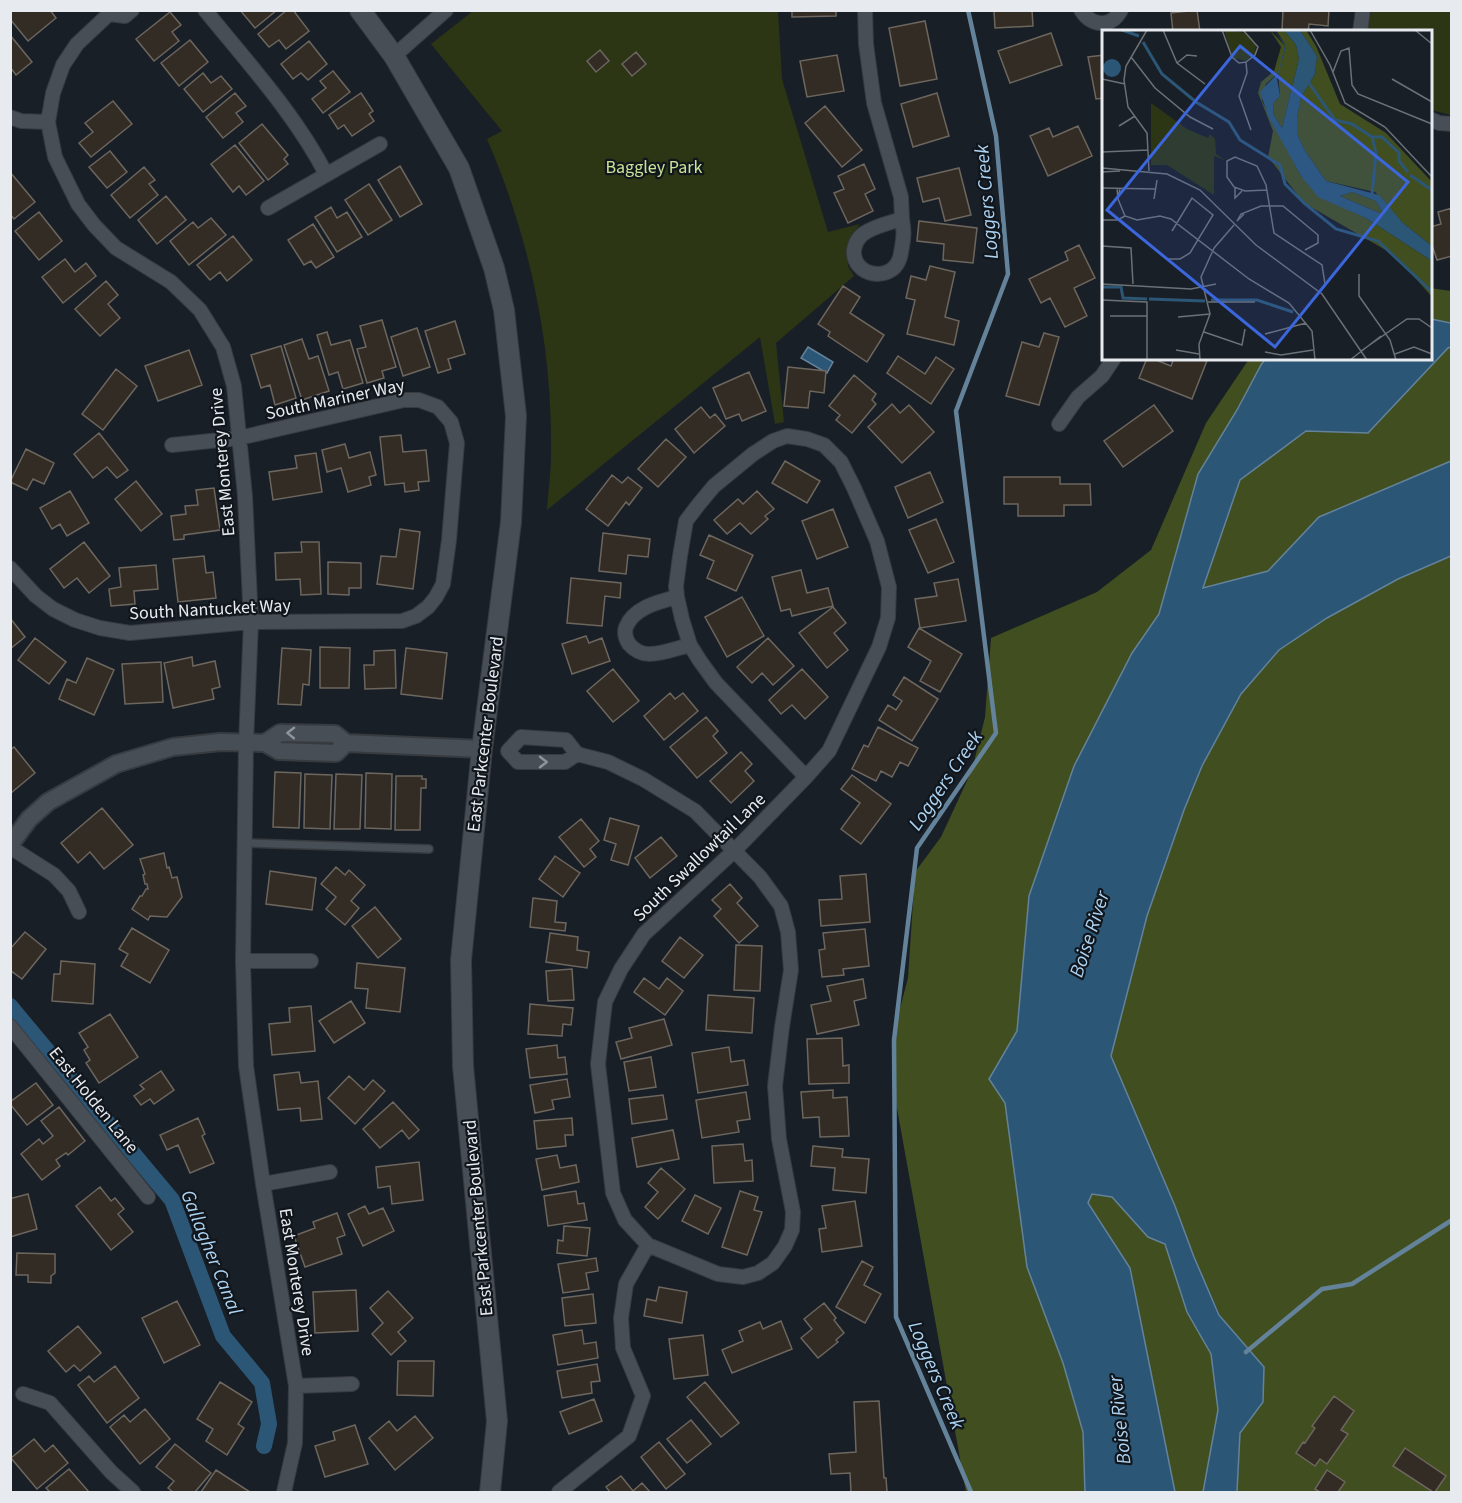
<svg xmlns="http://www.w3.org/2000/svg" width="1462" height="1503" font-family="'Source Sans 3',sans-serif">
<rect width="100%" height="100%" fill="#191f26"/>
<path fill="#2c3514" d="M473,11H778L782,79L828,232L860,224L850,237L847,252L848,266L854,276L776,343L784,422L775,424L760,337L547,510C548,492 551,473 551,455C553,347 530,238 487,139L502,131L431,44Z
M1372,11H1451V115L1431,110L1430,32L1368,31V20Z"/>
<path fill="#414e20" d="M1430,288L1451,291V323L1431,319Z
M1451,347V461L1319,517L1268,571L1203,589L1240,480L1306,431L1368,433L1448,348Z
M1249,359H1266L1261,365L1237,410L1198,474L1159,614L1132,653L1074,766L1029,895L1017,1031L989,1078L1005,1103L1027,1267L1063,1363L1083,1432L1085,1492H966L893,1086L894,1031L908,978L915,872L941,837L972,770L985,717L991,638L1097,592L1151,550L1206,423Z
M1451,556V1492H1237L1240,1433L1263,1402L1264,1367L1220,1315L1194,1257L1175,1206L1111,1056L1147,916L1184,810L1202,766L1241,694L1279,650L1327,618L1398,579Z
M1092,1194L1112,1197L1148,1237L1165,1244L1187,1312L1211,1354L1218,1410L1203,1492H1175L1130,1268L1088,1202Z"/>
<path fill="#2c5675" stroke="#64839a" stroke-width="1.5" d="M1431,319L1451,323V347L1448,348L1368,433L1306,431L1240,480L1203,588L1268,571L1319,517L1451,461V556L1398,579L1327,618L1279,650L1241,694L1202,766L1184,810L1147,916L1111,1056L1175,1206L1194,1257L1219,1315L1264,1367L1263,1402L1240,1433L1237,1492H1203L1218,1410L1211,1354L1187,1312L1165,1244L1148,1237L1112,1197L1092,1194L1088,1203L1130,1268L1175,1492H1085L1083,1432L1063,1363L1027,1267L1005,1103L989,1079L1017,1031L1029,896L1074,766L1132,653L1159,614L1198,474L1237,410L1261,365L1266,358H1430Z
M808,347L833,362L827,373L801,358Z"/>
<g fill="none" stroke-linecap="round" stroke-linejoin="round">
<path stroke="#64839a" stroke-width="4.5" d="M968,10L996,136L1008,274L956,411L996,733L917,848L894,1040L896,1317L971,1492
M1246,1352L1322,1289L1352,1284L1452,1220"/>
<path stroke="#2c5675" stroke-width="16" d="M10,1006L172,1200L223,1336L262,1383L269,1424L264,1446"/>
</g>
<path fill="#322c25" stroke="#6c665e" stroke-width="1.5" d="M10,10H50L56,18L28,41L10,19Z
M240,10H277L255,28Z
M287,10H293L309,31L286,49L279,40L269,47L258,34Z
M792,10H836V16L792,17Z
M997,10H1032L1033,26L995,28L994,11Z
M1197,10L1200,32H1173L1171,13Z
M1283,10H1329L1328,26L1309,24L1308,32L1282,31Z
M170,12L181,25L172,32L179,41L154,61L136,39Z
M925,21L937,79L900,86L889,28Z
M1051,33L1062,65L1010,83L998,51Z
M10,35L32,62L16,75L10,67Z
M190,40L208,62L179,86L161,63Z
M309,41L327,64L308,80L301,73L293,79L281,64Z
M600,50L609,61L596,72L587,61Z
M636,52L646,64L632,76L622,64Z
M837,55L844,91L807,97L800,61Z
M1104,55V98L1096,99L1088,57Z
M333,71L350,92L323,113L312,99L326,88L320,81Z
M203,73L211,83L221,76L232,89L203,112L184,89Z
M235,93L246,106L236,113L243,122L223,138L206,117Z
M361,93L373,111L369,114L374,121L352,136L344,125L338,129L329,115Z
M937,93L949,136L913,147L901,104Z
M113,101L132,124L91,157L79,143L93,132L85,123Z
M825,106L862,150L842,167L805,123Z
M262,124L288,155L284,159L288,164L268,180L239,143Z
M1078,126L1092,156L1048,176L1030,136L1049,128L1053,137Z
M235,145L264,181L246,195L239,186L233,192L211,164Z
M110,151L127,172L107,188L89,167Z
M864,164L875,189L865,194L873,211L848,223L834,193L844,189L838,176Z
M400,166L422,204L400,217L378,180Z
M144,167L155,180L149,184L158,195L130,218L111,195Z
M959,168L971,215L945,221L939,198L923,202L917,178Z
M10,172L35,202L14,219L10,214Z
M369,184L392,220L368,235L345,200Z
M166,196L186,220L157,244L138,220Z
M331,207L337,218L347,212L362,237L337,252L315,217Z
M1452,208V256L1437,260L1430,239V227L1441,224L1438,212Z
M39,212L62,241L39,260L15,231Z
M211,218L226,235L189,265L170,241L193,222L198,228Z
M919,221L977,228L973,263L943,260L944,244L917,241Z
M313,224L334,257L316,268L311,261L304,265L288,240Z
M233,236L252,260L227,281L220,272L210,280L197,265Z
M1079,245L1095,278L1074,288L1087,316L1065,327L1050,298L1041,303L1029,279L1068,260L1065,252Z
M65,259L75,272L86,263L96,276L63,303L42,277Z
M930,266L955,272L945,317L959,321L954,345L907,334L915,300L906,298L911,276L926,280Z
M106,281L118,295L108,304L120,318L100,336L75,309Z
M843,286L860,297L850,313L884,335L867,362L828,336L830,332L818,324Z
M382,320L396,367L382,371L384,378L367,383L357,349L366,347L360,326Z
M455,321L465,354L448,359L451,369L438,373L425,331Z
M417,328L430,367L403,376L391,337Z
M327,332L331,345L350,340L363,383L343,389L338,372L329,375L317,335Z
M1044,333L1059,337L1039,405L1006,396L1022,342L1039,347Z
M302,339L309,359L318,356L329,391L302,400L284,345Z
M281,346L296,398L275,405L270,385L261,388L251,355Z
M189,350L202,385L158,401L145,366Z
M898,356L925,374L936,357L954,369L931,404L887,373Z
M1147,358H1151L1171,366L1174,358H1208L1192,399L1139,378Z
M788,367L826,371L824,393L810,391L808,408L784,406Z
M116,369L137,386L103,430L82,414Z
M749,372L766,411L742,421L739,414L726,419L713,388Z
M854,375L876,394L872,400L876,404L852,433L836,420L840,415L829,406Z
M892,404L900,413L909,405L934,432L902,463L868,427Z
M1154,405L1173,431L1123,467L1104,441Z
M701,407L710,418L715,414L725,426L694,453L675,429Z
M99,433L128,470L117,478L107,467L93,478L74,454Z
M401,435L403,452L426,450L429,481L418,482L419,490L405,492L404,483L385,485L380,437Z
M666,439L686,457L658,487L638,469Z
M345,444L349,458L370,452L376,475L369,477L371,485L348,492L341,468L327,472L322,450Z
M26,449L54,463L44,484L33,479L27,490L10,482Z
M316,453L322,492L273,500L269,472L297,468L295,456Z
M785,461L820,481L807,503L772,483Z
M930,472L943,502L908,518L895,487Z
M612,475L622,483L628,477L642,488L629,505L626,502L608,526L586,509Z
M1004,477H1060V484H1090L1091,505H1064V516H1018V504H1004Z
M136,481L162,514L141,531L115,499Z
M214,488L220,530L184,535V539L174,540L171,516L186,514L185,506L198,505L196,490Z
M70,491L89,523L67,536L60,524L52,529L40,508Z
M757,491L774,509L765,516L768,519L751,534L740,523L727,534L714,520L738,499L743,504Z
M833,509L848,547L817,559L802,521Z
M936,519L954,562L928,573L909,530Z
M400,529L420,532L413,589L377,584L381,556L396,557Z
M603,533L650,539L648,557L628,555L626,574L599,571Z
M709,535L753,555L736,591L707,578L714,561L700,555Z
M84,542L110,576L89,593L77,578L64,588L50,569Z
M301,542H319L321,594L301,595L300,579L276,580L275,553L302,552Z
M204,556L206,573L213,572L216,598L178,602L173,559Z
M328,562L361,563V588H349V595L328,594Z
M156,565L158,589L134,591L135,604L111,606L109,589L121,587L119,568Z
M801,570L807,593L828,588L833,606L792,616L790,609L781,611L772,577Z
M571,578L621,583L620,598L605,596L602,626L567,623Z
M958,579L966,621L920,628L915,599L937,596L934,583Z
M742,597L764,636L727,657L705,617Z
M833,607L846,623L834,633L848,650L827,668L799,633Z
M10,618L25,637L10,649Z
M919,628L962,654L940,692L920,681L931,661L908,647Z
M586,636L589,643L602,638L610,661L572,674L562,644Z
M35,638L66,662L49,684L18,660Z
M768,638L794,666L773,685L762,673L752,683L737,667Z
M320,647L350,648L349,688H320Z
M282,648L311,650L309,685L303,684L301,705L278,704Z
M406,648L447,653L442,699L401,694Z
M395,650L396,688L365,689L364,665H374V651Z
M192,657L193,666L215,661L220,687L212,689L214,699L173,708L164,663Z
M87,658L114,670L94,715L59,699L67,679L76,683Z
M161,662L163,702L125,704L122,664Z
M613,669L639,701L613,722L587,691Z
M802,669L828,697L805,719L792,705L781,714L769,700Z
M904,677L938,699L912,741L879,720L888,705L896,710L902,701L893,695Z
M670,693L675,699L683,693L698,711L664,740L644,716Z
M706,717L718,731L713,736L727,753L697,778L670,747Z
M878,727L918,748L908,766L900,762L892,777L881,771L876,781L852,769L864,745L868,747Z
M14,747L35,773L11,793L10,750Z
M741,752L752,764L745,771L754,781L731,803L710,781Z
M275,772L301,773L299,828L273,827Z
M366,773L392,774L391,829L365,828Z
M305,774L332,775L330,829L304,828Z
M336,774L362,775L360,829H334Z
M852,775L891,804L861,844L841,829L860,803L841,789Z
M396,776H422V779H426V788H421L420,830H395Z
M102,808L133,845L104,869L90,852L78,863L61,843Z
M610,818L639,826L628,865L611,860L616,844L604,840Z
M581,819L599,841L590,849L596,857L584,867L559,837Z
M661,837L677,856L650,878L635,858Z
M164,853L167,868L169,867L172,878L177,877L182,897L167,917L150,916L148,920L132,909L140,896H142L146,889H148L147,884H145L143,875L145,874L140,859Z
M555,856L580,873L563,897L539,879Z
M336,867L345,875L349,870L365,885L351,901L359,908L345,925L326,909L336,897L321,884Z
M270,871L316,878L312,910L266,904Z
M866,874L870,922L821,926L819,900L842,899L840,876Z
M730,884L742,898L737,903L758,926L739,943L714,916L721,909L712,900Z
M533,898L557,901L555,922L566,923L565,931L530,927Z
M375,907L401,939L378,958L352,926Z
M132,928L169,950L150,983L121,966L128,954L119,949Z
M865,929L869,966L843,969L844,975L822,977L819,950L825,949L823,933Z
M25,932L46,949L22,979L10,970V949Z
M550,933L578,937L577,950L589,952L587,968L546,962Z
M680,937L703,955L684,978L662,961Z
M736,945L762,946L760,991L734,990Z
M61,961L95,964L93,1004L52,1001L54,974H60Z
M357,963L405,968L400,1012L366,1008L368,989L355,988Z
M572,969L574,1000L548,1001L546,971Z
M644,978L659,989L667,978L683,991L665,1015L634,992Z
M863,979L866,998L854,1001L859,1025L817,1034L811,1005L831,1001L827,986Z
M708,995L754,998L752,1033L706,1030Z
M351,1001L365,1023L334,1043L319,1021Z
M530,1004L573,1008L571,1025L563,1024L562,1036L528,1034Z
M311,1006L315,1051L272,1055L269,1024L290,1022L289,1008Z
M110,1014L138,1057L99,1083L86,1063L90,1060L84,1050L88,1047L79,1033Z
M664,1019L672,1045L621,1059L616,1042L632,1038L629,1028Z
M842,1038L843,1066L849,1065V1083L809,1084L807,1039Z
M557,1045L558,1058L565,1057L567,1074L530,1078L526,1049Z
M729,1047L731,1062L744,1060L748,1085L698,1093L692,1053Z
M651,1057L656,1087L629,1091L624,1062Z
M161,1071L174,1090L154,1104L150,1099L141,1105L134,1096L144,1089L140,1085Z
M299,1072L301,1083L318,1081L322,1119L301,1121L300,1108L278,1110L274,1075Z
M349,1076L364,1090L373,1080L385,1091L355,1124L328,1098Z
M567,1079L570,1097L552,1100L554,1109L535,1113L530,1085Z
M36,1083L53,1105L27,1125L10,1104V1102Z
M833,1090V1098L847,1097L849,1136L820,1137L819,1117L803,1118L801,1092Z
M746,1092L750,1119L737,1121L739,1132L702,1138L696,1100Z
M663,1095L667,1119L632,1124L629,1099Z
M393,1102L419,1130L409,1139L402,1130L380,1148L363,1129Z
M59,1107L85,1141L68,1155L66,1153L56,1160L60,1166L42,1180L21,1154L39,1139L43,1144L53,1136L41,1121Z
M198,1118L205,1134L202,1136L214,1163L190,1173L178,1145L167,1150L160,1135Z
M572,1118L573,1135H565L566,1146L537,1149L534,1121Z
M673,1130L679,1159L637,1167L632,1138Z
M743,1144L745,1161L752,1160L753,1181L714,1183L712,1146Z
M813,1146L843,1149L842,1157L869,1159L866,1193L833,1190L835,1168L811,1166Z
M557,1155L560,1168L576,1165L579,1182L542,1190L536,1159Z
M419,1162L423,1200L392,1204L390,1186L378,1188L376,1167Z
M661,1168L685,1189L658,1219L645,1207L658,1192L648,1183Z
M100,1187L111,1201L115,1198L124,1209L118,1214L133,1232L111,1250L76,1206Z
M576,1191L578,1204L584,1203L587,1220L548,1226L544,1196Z
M740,1191L758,1197L754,1210L762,1212L747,1255L722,1247Z
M28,1194L37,1229L10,1237V1197L13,1198Z
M695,1195L721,1208L708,1234L682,1221Z
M855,1201L862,1246L822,1252L819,1229L826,1228L822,1206Z
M365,1206L369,1214L383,1208L394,1231L363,1246L348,1214Z
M337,1213L345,1235L337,1238L342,1254L305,1267L294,1236L315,1228L313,1222Z
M564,1226L590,1228L587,1256L557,1253L558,1240L563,1241Z
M17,1253L55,1254V1273L51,1276V1283L28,1282V1275H16Z
M596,1258L598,1271L586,1273L589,1289L563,1293L558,1264Z
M862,1261L873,1267L864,1285L881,1294L865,1323L836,1307Z
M659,1287L687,1292L682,1323L644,1316L647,1299L656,1301Z
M356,1290L358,1331L315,1333L313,1292Z
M388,1291L413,1318L398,1332L406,1341L391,1355L372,1334L383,1323L370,1308Z
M593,1294L596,1323L565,1326L562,1298Z
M177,1301L200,1345L164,1363L142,1318Z
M824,1303L836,1318L834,1320L844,1333L836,1340L838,1342L818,1358L801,1338L812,1329L804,1319Z
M781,1321L792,1349L732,1373L722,1350L743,1341L739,1331L760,1322L763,1329Z
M78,1326L101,1353L80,1371L74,1365L66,1372L48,1351Z
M582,1330L584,1344L596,1342L598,1358L558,1365L553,1335Z
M703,1335L708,1375L674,1379L669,1339Z
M398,1361H434L433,1396L397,1395Z
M597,1364L600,1381L591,1382L592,1393L562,1398L557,1371Z
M115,1366L139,1398L107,1423L78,1385L89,1376L94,1382Z
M220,1382L252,1402L238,1424L244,1428L227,1455L206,1441L213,1429L197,1419Z
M705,1382L739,1423L721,1437L687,1397Z
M1334,1396L1354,1411L1341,1430L1348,1434L1327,1464L1320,1459L1315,1466L1296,1453L1303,1442L1305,1443L1315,1428L1312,1426Z
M594,1399L602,1421L569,1434L560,1412Z
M879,1401L884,1478H886L887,1492H851L850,1473L831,1474L829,1454L856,1452L854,1402Z
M145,1409L170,1439L140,1464L110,1427L124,1415L130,1422Z
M415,1416L433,1438L395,1470L369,1438L389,1421L397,1431Z
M691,1420L711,1444L687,1463L667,1439Z
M355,1425L368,1464L325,1477L315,1446L335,1440L333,1432Z
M34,1439L45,1452L53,1445L68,1463L37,1489L11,1458Z
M659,1442L685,1474L666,1489L641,1457Z
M175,1444L211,1473L195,1492H173L168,1488L174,1481L156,1467Z
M1405,1448L1446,1476L1435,1492H1433L1393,1466Z
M69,1469L89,1492H50L46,1488Z
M216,1470L250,1492H201Z
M1327,1470L1345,1482L1338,1492H1320L1315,1489Z
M621,1476L633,1491L642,1483L650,1492H610L606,1487Z"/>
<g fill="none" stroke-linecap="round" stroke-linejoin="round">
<g stroke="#373b40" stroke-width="10">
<path id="service" d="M245,843L429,849"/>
</g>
<g stroke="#373b40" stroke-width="16">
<path id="minor" d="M109,10V14L125,16L132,10
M205,10C248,63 295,114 326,174
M865,10L866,44L874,103L901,197L902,219
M1081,10C1091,26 1111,29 1121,10
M109,14L77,44L63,65L53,93L48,122L55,157L78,204L94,225L116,248L171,282L200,310L223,347L234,386L245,496L251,622L246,743L243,961L246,1066L263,1184L296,1386L295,1443L284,1492
M1360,32L1363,10
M394,56L446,10
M10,117L21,121L48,122
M1430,119L1439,123L1452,124
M268,208L380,144
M902,219C904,230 904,235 902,247C901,251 901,256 899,260C890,283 852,276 854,250C855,244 858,238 863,234C874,226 889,223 902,219Z
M1059,424L1078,397L1102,376L1114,358
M10,568L36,596L53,609L75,620L100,628L130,633L251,622L402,621L416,616L428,607L436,597L443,584L449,540L457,443L451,422L438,407L419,400H404L239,438L172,445
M677,597C659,602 634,607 626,627C624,633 625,638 629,644C634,650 642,654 649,654C663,654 677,648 690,645
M577,754L565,762H518L508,751L521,737L566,740L577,754L608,762L643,779L695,811L760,877L781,906L788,932L791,970L782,1027L775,1086L779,1139L793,1212L792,1230L785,1246L773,1263L758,1273L743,1277L718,1274L648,1245
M10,847L54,875L69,891L79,912
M243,961H311
M10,1026L148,1197
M263,1184L330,1172
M296,1386L352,1384
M23,1394L50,1403L111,1472L133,1492
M559,1492L629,1436L643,1396L623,1348L621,1318L626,1284L648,1245L625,1220L613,1193L598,1064L605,1002L621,969L644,934L734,851L806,777L829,751L879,647L888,618L889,587L877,541L854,488L841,462L824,445L807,439L787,436L773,441L753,454L714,486L699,504L686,521L680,556L676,586L677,597L682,619L690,645L700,661L716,683L806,777"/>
</g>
<g stroke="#373b40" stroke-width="20">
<path id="tertiary" d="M346,743L336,753L279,751L265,743L280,733L335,734L346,743L482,749
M10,845L29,819L48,802L116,764L173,747L220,742L265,743"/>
</g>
<g stroke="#373b40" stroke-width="22">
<path id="secondary" d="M360,10L394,56L459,168L494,268L504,310L516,416L511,522L482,749L461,960L463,1066L497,1421L490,1492"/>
</g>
<use href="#service" stroke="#484e56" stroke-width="7"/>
<use href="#minor" stroke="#484e56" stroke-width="14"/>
<use href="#tertiary" stroke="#484e56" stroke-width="16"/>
<use href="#secondary" stroke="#484e56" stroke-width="20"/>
</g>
<defs><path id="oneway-chevron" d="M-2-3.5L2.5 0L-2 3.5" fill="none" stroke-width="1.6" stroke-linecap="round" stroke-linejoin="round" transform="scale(1.5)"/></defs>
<g stroke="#90959b">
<use href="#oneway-chevron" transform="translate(291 733) rotate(-179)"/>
<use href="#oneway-chevron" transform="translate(543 762)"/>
</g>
<g text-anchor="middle" stroke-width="4.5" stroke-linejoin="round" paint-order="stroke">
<g font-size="18" fill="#cbe398" stroke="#10161c">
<text x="654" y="173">Baggley Park</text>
</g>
<g font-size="18" fill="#e7ebf0" stroke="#10161c">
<text transform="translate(335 399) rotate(-12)" y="6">South Mariner Way</text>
<text transform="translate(222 462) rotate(-95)" y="6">East Monterey Drive</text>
<text transform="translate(210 609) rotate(-3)" y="6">South Nantucket Way</text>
<text transform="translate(485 734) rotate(-83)" y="6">East Parkcenter Boulevard</text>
<text transform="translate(699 857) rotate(-44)" y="6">South Swallowtail Lane</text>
<text transform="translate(94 1100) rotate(51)" y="6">East Holden Lane</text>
<text transform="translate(478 1218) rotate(-95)" y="6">East Parkcenter Boulevard</text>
<text transform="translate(297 1282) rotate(81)" y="6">East Monterey Drive</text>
</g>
<g font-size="20" font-style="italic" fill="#add3f3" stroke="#10161c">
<text transform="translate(986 202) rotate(-95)" y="7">Loggers Creek</text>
<text transform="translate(945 780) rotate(-56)" y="7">Loggers Creek</text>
<text transform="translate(1089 934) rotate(-72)" y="7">Boise River</text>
<text transform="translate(212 1252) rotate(68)" y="7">Gallagher Canal</text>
<text transform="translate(937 1375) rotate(67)" y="7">Loggers Creek</text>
<text transform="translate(1119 1420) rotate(-96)" y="7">Boise River</text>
</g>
</g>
<g transform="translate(1102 30)">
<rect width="330" height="330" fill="#191f26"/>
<path d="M122,0L144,3L154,16L153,23L144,31L131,28ZM49,73L85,99L106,108L108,104L113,109L114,124L123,130L112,126V165L65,135H49Z" fill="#2c3514"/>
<path d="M168,0L183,16L178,39L184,16L174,0H182L194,15L197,29L180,98L171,84L172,72L178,66L176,43L164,54L160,71L199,146L220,167L264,188L330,231V267L294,226L202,173L166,127L171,101L156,63L159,52L172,41L179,17ZM198,0H204L214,16L238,74L284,103L330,152V216L301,193L273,162L224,151L203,121L195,104V87L199,67L213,44L215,26ZM250,162L274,171L282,185L238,166Z" fill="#414e20"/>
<path d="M172,0L184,16L175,49L178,66L172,72L171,84L180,98L197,29L194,15L182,0H198L215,26L213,44L199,67L195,87V104L203,121L224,151L277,165L301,193L330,216V231L264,188L216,167L199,146L167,88L158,62L176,43L183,16ZM250,162L274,171L282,185L238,166ZM1 38a9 9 0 1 1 18 0a9 9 0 1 1-18 0Z" fill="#2c5675" fill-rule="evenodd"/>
<path fill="none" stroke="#2c5675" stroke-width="3" d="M20,0L37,6M41,12L60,44L94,72L127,92L138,110L178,135L183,154L203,174L234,199L276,211L330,262M207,53L233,90L250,94L270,107L274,123L270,164M270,107H280L297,123V131L306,142M308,145L330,160M0,257H19L21,268L45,269M47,269L103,271M109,270H155L191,282"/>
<path fill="none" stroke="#6b7177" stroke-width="1.5" d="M45,0L24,36L22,50L26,77L45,103L47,141M61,0L75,33L103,54M120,0L130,27L137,33L144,32L145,43L137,66L149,100M141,0L156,17L153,25L144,32M208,0L228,35L243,73L283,97L330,147M313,0L330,14M29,27L53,58L88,87L111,99M75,33L85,25L95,26M231,42L239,21L247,18L250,55L256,64L330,94M0,49L23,54M290,49L330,72M17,96L33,86M0,122L46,120M0,138L65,144L98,160L154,215L220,264L265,330M0,142L18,141M0,158L54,159M15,158L16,169L18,158M133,158V168L140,161M165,160L143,161L132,157L125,147V131L133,127L155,136L164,155L172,203L220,235L223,254M16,169L23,186L35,190L58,186L69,189L147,249L187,273L210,301L213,330M52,169L55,150M142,184L135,191L139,184L159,176H181L216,205V213L203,220M0,190H16L23,186M120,209L112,218L132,195M0,216L29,218L31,254M64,229H78L88,223L111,185L90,168L70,201M257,244V266L288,310L294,330M0,254L89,259L114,254M0,270L45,272V330M106,272H153M8,286H45M76,287L108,284M102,302L140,315L143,299M163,304L204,293M74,320L97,324M259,321L305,289H317L330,298M163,322L179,325L211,320M293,324L312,317L330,324M98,330L97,314L108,284L99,247L112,218M248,330L279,306"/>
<path fill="#3b66dc" fill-opacity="0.15" stroke="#3b66dc" stroke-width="3" d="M138,16L306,152L173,317L5,180Z"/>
<rect width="330" height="330" fill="none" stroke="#e7ebf0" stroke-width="3"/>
</g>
<rect width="1462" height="1503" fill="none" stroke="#e7ebf0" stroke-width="24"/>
</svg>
